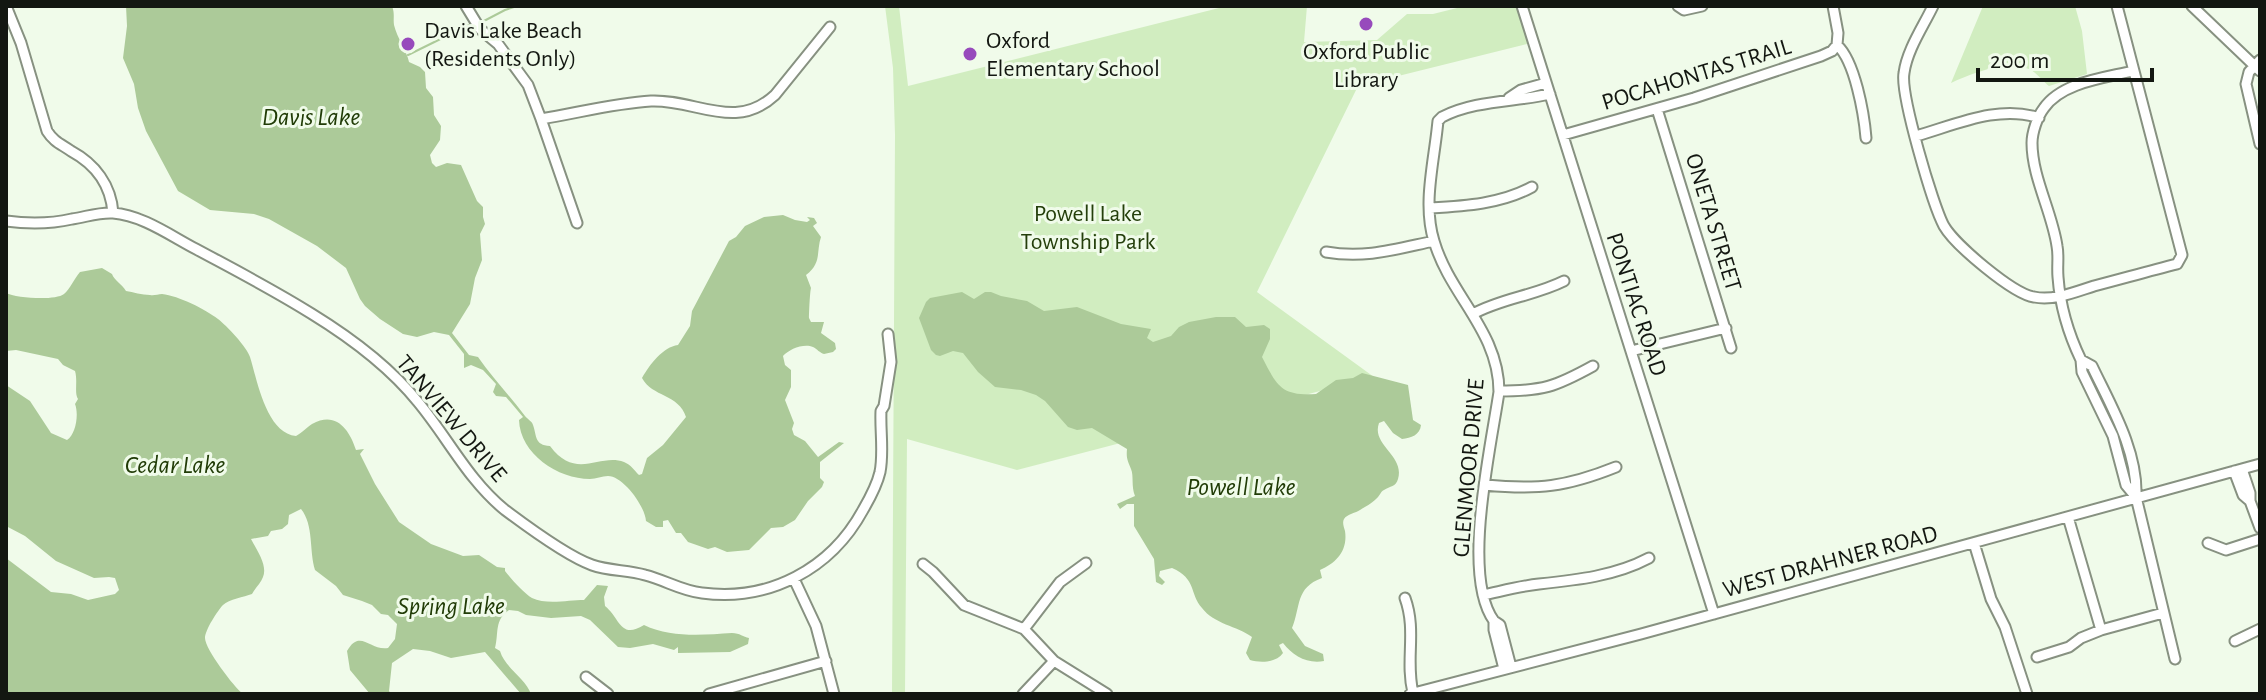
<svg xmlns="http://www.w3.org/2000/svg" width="2266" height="700" font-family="'Alegreya Sans',sans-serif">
<rect width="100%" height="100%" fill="#f0fbea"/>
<path fill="#d1edc0" d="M885,6H899L908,86L1227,6H1307L1304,42L1377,40L1407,14H1433L1465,6H1519L1531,43L1358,86L1257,292L1374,377L1017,470L907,439L905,694H892L895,135L893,68Z
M1983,6H2075L2082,31L2087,74L2049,86C2043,81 2036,72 2029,69C2006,60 1972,73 1951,83Z"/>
<path fill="#acca99" d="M126,6H392C395,14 393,18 394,25C397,38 407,51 409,62L420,67L425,72L426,88L433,97L434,115L441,126L440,140L430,155L432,163L436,167L447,163L461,165L477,201L483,207V217L485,224L480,234L482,260L475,278L470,304L452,333L469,355L478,357C492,377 510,396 525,416C527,419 532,421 533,425C537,436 534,445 550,446C576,481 599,453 624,462C631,465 634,470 639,475L642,474L647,458L663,445L686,417C679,394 652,397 642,378C650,364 663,347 678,345L690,326L692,311L729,241L736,237L745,226L764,217L783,215L795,220L807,222L810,220L807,217L814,218L817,223L813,226L821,237C816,252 822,263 806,275L811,288C810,291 809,312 809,318L811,322H824L821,333L835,343L836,349L833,352L824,354C820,353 817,349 813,347C804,343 789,349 783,356L785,365L791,370V387L785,400L794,423L792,429L794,435L805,441L818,457L839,442L844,443L820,462V478L824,482L822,487L808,501L795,520L783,527L771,528L749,550L727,552L715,547L708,549L688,542L681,533H676L668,520L663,521V527H656L646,521C645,506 623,476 608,476C602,476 596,479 590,479C558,479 520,454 519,420L523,417L506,397L496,396L493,392L496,384L483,370L471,365L464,368V354L449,335L434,332L417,337L403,334L380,319L365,306L360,299L346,268L317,246L269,219L254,214L210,210L178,191L146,131L138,108L134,84L123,58L127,26Z
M102,268L112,274C114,280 122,284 126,291C133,292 142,295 150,295C154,296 158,294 162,294C179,296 205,309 218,319C226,325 247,347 250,357C257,379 266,433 296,436C303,432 306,428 312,424C336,411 349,429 356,450L364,449L360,454L375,484L399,522L431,544L463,556L479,555L497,567L505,568V571C512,580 524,593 532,598C546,605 569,600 584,600L597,585L608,586L604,597L605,606C620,618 620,640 644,625C671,638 703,635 732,633C740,633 743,637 749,638L748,644L730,652L678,653V647L674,650L653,644L630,648L618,647L590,620L581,616L551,618L526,615L518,611L509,610C494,620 499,633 495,648L500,651C505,668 526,679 531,694H521L485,652L451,658L430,651L413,649L392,663L389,691L391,694H370L350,670L347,651C360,628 370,651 388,648L395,639L397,624L388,615L381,614L372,605L362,601L343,595L336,586L315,570C309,551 314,525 301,509L289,515L288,524L282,529L271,531L268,536L251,539C256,549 268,565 263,577C261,583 255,588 252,594C244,597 229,599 223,605C218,610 205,630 205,638C205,649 234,687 243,694H6V558L51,592L71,594L88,600L115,594L119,590L115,578L109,577L94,578L56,561L25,536L6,526V385L30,401L51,433L67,440C76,434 79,414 75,404L78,399C74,393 78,381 75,371L63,365L58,359L16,350L6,351V293C16,298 55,301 64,294C70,289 74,279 80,272Z
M962,292L974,299L985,292H991L1001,296L1027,301L1044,311L1077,307L1121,324L1151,329L1147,338L1153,342L1171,336L1179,327L1189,322L1216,317H1235L1246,327L1264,325L1270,329V339L1262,357C1277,386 1281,396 1316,394L1336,380L1353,378L1362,373L1408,385L1413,420L1421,425C1420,435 1411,438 1402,439L1393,433L1384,421L1379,423C1371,445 1405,455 1398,479C1396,487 1390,486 1384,490C1380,492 1380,496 1376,499C1372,503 1365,507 1360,510C1356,513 1347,514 1344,519C1342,523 1344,527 1345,531C1348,551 1336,563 1320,570L1322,578C1295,588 1301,606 1292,628L1305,646L1323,654L1324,661C1307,664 1293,656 1283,643L1279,645L1283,653C1276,663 1260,663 1250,660L1246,653L1252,637C1237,626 1214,624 1202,608C1189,593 1197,579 1172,568L1160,571L1159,576L1165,582L1162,585L1156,582L1154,559L1134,526V504H1127L1120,509L1117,504L1135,496C1131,486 1134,476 1131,469C1128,461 1126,459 1127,449L1092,428L1077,430L1068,427L1045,401L1036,395L1021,390L995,387L978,372L963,353L953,351L940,356L936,355L931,350L919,318L926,302L930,298Z"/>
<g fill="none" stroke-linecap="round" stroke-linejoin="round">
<path stroke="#acca99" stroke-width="2" d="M482,22L505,10L517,6
M408,55L471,24"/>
<g stroke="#879181" stroke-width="13">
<path id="minor" d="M6,6L21,43L47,131C54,142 61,144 71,151C95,164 111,185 113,213
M466,6L480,29L498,44L528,85L541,119L577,223
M1522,6L1714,614
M1678,6L1684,10L1702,6
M1833,6L1838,33L1837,45C1855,61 1864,114 1866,138
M1933,6C1923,27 1907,50 1904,73C1900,94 1933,206 1944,226C1955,245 2013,294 2034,297C2054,301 2075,292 2094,286C2121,279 2149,271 2177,264L2182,255L2117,6
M2192,6L2260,71
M2260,60L2249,72L2246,84L2260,144
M1509,98L1521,90L1546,83
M1657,109L1731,348
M541,119C578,113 615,103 651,101C696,99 735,132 775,95L830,27
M1563,135L1694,98L1821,56L1832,51L1837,45
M1916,136C1955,125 1999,104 2039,118
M1430,208C1465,206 1501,204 1532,187
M6,221C28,224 50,224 72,219C86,217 99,212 113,213C142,215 171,236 196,249C235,270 274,290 312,314C351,338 389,366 418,402C448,438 468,480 505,510C525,525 569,557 592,565C609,571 628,570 645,575C665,580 682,591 702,593C769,602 831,569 863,510C870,498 877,485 880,472C884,452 880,431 881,411L884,406L891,362L888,334
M1326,252C1365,259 1396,249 1434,241
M1473,314C1502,298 1534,296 1564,281
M1631,351L1726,328
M2081,360C2069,335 2060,305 2058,277C2057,266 2059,256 2057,246C2052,212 2032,177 2032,143C2032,133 2037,117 2044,108C2062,82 2105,78 2133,71
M1499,391C1543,391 1555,387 1593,366
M2234,471L2243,495L2250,501V493L2242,469
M1485,485C1538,490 1566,487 1616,467
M2136,497C2138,451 2111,406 2092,366L2081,360L2082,372L2113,436L2126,485L2136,497L2175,659
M2250,501L2260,528
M2068,517L2101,630
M1974,543L1991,599L2005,627L2027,694
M2208,543L2226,550L2260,539
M923,564L933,572L964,605L1024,629L1054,661L1107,694
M794,579L816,626L834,694
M1483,595C1502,591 1520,586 1539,584C1577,580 1615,576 1649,558
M1405,598C1417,631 1405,660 1413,693
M1494,621C1461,576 1491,447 1499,392C1499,331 1450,296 1434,241C1423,206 1433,166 1437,130L1438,121L1442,117C1475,100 1515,102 1550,94
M1024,629L1060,582L1086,563
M2235,641L2260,629
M2037,657L2069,647L2081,638L2101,630L2163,613
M1504,669L1494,630V621L1500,625L1511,667
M586,677L608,694
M709,694L826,661
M1023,694L1054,661
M1410,694L1641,634L2260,464"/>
</g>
<use href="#minor" stroke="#fff" stroke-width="9"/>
</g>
<g fill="#974abc" stroke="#f0fbea" stroke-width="3">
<circle cx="1366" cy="24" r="8"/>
<circle cx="408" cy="44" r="8"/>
<circle cx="970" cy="54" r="8"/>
</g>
<g text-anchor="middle" stroke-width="6" stroke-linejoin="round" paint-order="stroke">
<g font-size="24" fill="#131711" stroke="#f0fbea" text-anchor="start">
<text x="424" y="38">Davis Lake Beach<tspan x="424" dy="28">(Residents Only)</tspan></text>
<text x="986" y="48">Oxford<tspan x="986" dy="28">Elementary School</tspan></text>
<text x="1366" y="59" text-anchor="middle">Oxford Public<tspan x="1366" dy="28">Library</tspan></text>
</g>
<g font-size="24" fill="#131711" stroke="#f0fbea">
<text transform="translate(1696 74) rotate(-17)" y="8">POCAHONTAS TRAIL</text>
<text transform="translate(1714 222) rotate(73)" y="8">ONETA STREET</text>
<text transform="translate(1637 304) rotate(72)" y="8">PONTIAC ROAD</text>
<text transform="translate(452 418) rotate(50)" y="8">TANVIEW DRIVE</text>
<text transform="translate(1468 468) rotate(-85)" y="8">GLENMOOR DRIVE</text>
<text transform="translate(1830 561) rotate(-15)" y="8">WEST DRAHNER ROAD</text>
</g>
<g font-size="24" fill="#243f0b" stroke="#f0fbea">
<text x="1088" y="221">Powell Lake<tspan x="1088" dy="28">Township Park</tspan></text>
</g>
<g font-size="26" font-style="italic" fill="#213c07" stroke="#f0fbea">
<text x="311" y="125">Davis Lake</text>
<text x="175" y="473">Cedar Lake</text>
<text x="1241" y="495">Powell Lake</text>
<text x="451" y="614">Spring Lake</text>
</g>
</g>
<rect width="2266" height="700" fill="none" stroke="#131711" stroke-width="16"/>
<path d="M1978 68v12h174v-12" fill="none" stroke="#131711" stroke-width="4"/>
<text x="1990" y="68" font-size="24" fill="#131711" stroke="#f0fbea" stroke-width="6" paint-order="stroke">200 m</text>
</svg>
